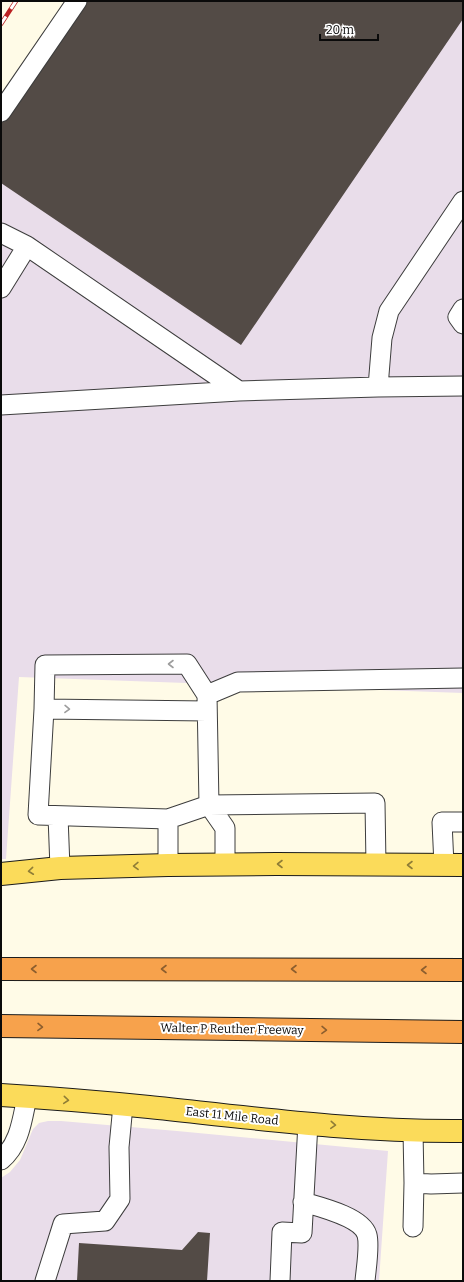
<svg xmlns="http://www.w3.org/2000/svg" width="464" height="1282" font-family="Bitter,serif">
<rect width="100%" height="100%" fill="#fffbe7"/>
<path fill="#e9ddea" d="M463,1V693L19,677L6,859H1V99Z
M48,1121H61L177,1131L388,1151L379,1281H1V1178L10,1172L20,1160L33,1129L39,1123Z"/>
<path fill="#534b46" d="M84,1H463V19L241,345L1,183V123Z
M198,1232L210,1233L207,1281H77L79,1243L182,1250Z"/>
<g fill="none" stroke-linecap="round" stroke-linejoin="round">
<g stroke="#3d3d3d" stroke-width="21">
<path id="minor" d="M1,112L77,1
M463,201L389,311L382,338L378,387L463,386
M1,233L27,246
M1,288L27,246L239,391
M463,309L458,317L463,324
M1,405L239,391L378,387
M207,695L187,664L45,665L44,709L207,711
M44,709L38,815L168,819L209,805L375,803L376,865
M58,816L60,868
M168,819V865
M225,865V828L209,805L207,695L238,682L463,678
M444,865L442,822H463
M413,1131L414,1183L431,1184L463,1183
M1,1160C20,1144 22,1120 27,1097
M303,1202C320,1207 362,1217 367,1235C370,1246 366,1269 365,1281
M413,1227L414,1183
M45,1281L63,1224L105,1221L120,1199L119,1147L123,1105
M280,1281L282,1232L302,1233L308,1123"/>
</g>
<g stroke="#1b1b1b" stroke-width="24">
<path id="major" d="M1,874L60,868L168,865L276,864L463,865
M1,1095C50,1098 100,1102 149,1107C253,1118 358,1132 463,1131"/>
</g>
<g stroke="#1b1b1b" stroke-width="24">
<path id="highway" d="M1,969L463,970
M1,1026L463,1032"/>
</g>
<use href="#minor" stroke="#fff" stroke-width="19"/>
<use href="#major" stroke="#fbdb5a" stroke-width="22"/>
<use href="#highway" stroke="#f7a24c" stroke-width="22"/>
<g stroke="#bb2122" stroke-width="4.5">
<path id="rail" d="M1,24L16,1"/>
</g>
<use href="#rail" stroke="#fff" stroke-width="3" stroke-dasharray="9" stroke-linecap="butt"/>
</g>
<defs><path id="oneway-chevron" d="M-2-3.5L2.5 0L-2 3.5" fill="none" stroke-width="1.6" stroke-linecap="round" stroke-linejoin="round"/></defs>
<g stroke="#9d9d9d">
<use href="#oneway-chevron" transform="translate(171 664) rotate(180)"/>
<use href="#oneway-chevron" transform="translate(67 709) rotate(1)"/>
</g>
<g stroke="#8f7d36">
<use href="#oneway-chevron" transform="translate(280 864) rotate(-180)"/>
<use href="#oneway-chevron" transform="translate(410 865) rotate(-180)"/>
<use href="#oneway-chevron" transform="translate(136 866) rotate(179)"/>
<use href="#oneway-chevron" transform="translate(31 871) rotate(174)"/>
<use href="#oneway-chevron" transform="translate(66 1100) rotate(5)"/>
<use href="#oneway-chevron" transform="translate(333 1125) rotate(4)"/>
</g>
<g stroke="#8c5e2e">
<use href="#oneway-chevron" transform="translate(34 969) rotate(-180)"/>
<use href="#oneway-chevron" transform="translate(164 969) rotate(-180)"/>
<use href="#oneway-chevron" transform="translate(294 969) rotate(-180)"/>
<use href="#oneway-chevron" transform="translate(424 970) rotate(-180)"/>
<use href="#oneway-chevron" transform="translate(40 1027) rotate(1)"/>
<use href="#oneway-chevron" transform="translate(324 1030) rotate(1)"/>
</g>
<g text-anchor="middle" stroke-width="4" stroke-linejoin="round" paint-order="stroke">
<g font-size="12" fill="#0a0a0a" stroke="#fff">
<text transform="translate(232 1029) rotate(1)" y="4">Walter P Reuther Freeway</text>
<text transform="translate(232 1116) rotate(6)" y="4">East 11 Mile Road</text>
</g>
</g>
<rect width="464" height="1282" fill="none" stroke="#0a0a0a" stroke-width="4"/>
<path d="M320 34v6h58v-6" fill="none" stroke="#0a0a0a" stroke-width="2"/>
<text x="326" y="34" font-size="12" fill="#0a0a0a" stroke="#ffffff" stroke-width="3" paint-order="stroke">20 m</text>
</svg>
